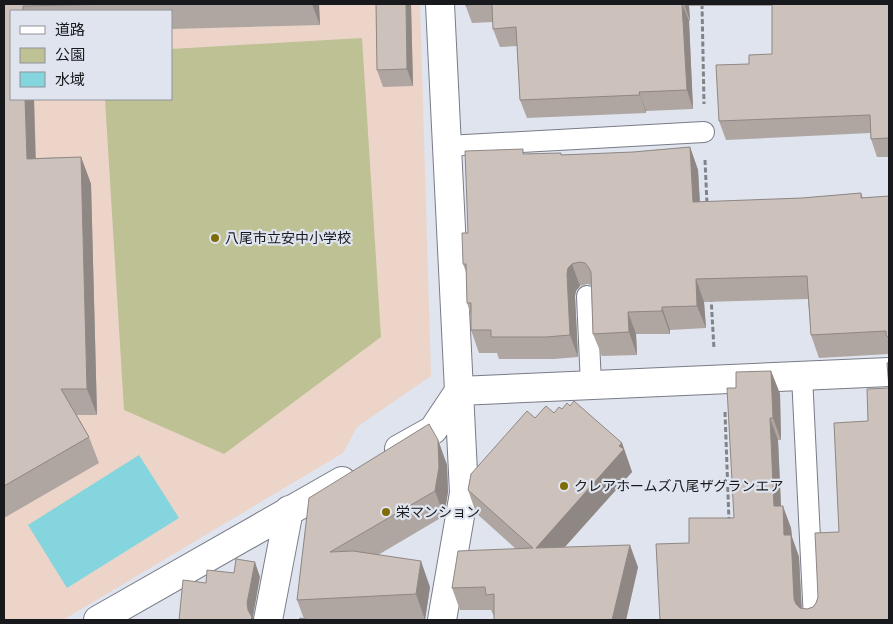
<svg xmlns="http://www.w3.org/2000/svg" width="893" height="624" font-family="'Noto Serif','Noto Sans JP',serif">
<rect width="100%" height="100%" fill="#dfe4ee"/>
<path fill="#ecd4c9" fill-rule="evenodd" d="M4,4H420L431,376L357,427L343,453L63,620H4ZM11,11H171V99H11Z"/>
<path fill="#bec194" d="M362,38L381,337L224,454L124,410L105,99H171V49Z"/>
<path fill="#85d5de" d="M139,455L179,518L67,588L28,525Z"/>
<g fill="none" stroke-linecap="round" stroke-linejoin="round">
<g stroke="#787c86" stroke-width="22">
<path id="service" d="M447,146L704,132
M587,296L591,385
M802,376L814,620"/>
</g>
<g stroke="#787c86" stroke-width="30">
<path id="minor" d="M440,4L464,493L442,620
M399,449L433,430L459,391L889,372
M98,620L342,481
M268,620L289,510"/>
</g>
<path stroke="#80848a" stroke-width="3" stroke-dasharray="5 2.5" stroke-linecap="butt" d="M702,4L704,104
M705,160L707,204
M711,297L714,349
M725,412L729,521"/>
<use href="#service" stroke="#fff" stroke-width="20"/>
<use href="#minor" stroke="#fff" stroke-width="28"/>
</g>
<path fill="#afa6a1" d="M4,4H319L320,25L171,29V11H11V99H34L36,158L81,157L91,184L97,415H77L89,437L99,463L4,518Z
M376,4H411L413,86L383,87L377,70Z
M465,4H889V157H877L871,139L870,133L726,140L719,121L749,64L772,54V6H689L690,21H689L693,109L646,111V113L527,118L520,100L517,46L500,47L493,29V22L472,23Z
M690,147L698,170L700,202L802,198L861,193L863,198L889,196V354L819,358L811,335L808,299L704,302L706,328L670,330V334H636L637,355L602,356L593,334L591,285L587,284L580,286L576,291L575,296L578,357L554,359H499L497,353H479L471,330V315L467,303L466,272L463,264L468,233L524,154L562,155L633,152Z
M771,371L780,394L781,440H778L781,506L791,528L792,537L799,557L802,608L807,609L813,607L816,603L839,532L868,421L889,388V620H660L689,543L734,518L736,388Z
M562,409L622,443L632,472L565,547L638,567L626,620H494V616L491,610H460L452,588L516,549L476,513L468,490L535,418L554,413Z
M438,440L447,465L448,492L444,516L378,555L430,587L425,620H299L304,619L297,600L309,498Z"/>
<path fill="#8f8783" d="M312,4H319L320,25Z
M406,4H411L413,86L407,69Z
M682,4L689,21L693,109L687,90Z
M684,4H689V6L690,21Z
M639,92L646,111V113Z
M25,99H34L36,185L27,159Z
M690,147L698,170L701,225L693,202Z
M81,157L91,184L97,415L87,389Z
M572,264L580,286L576,291L575,296L578,357L570,335L567,274L568,268Z
M696,279L704,302L706,328L697,306Z
M662,307L670,330V334L662,311Z
M628,312L636,334L637,355L629,332Z
M771,371L780,394L781,440L773,418Z
M770,418L778,440L782,529L774,506Z
M438,440L447,465L448,492L444,516L435,491Z
M622,443L632,472L544,570L536,548Z
M783,506L791,528L792,537L799,557L802,620L794,599L784,535Z
M630,545L638,567L626,620H612Z
M421,561L430,587L425,620L416,594Z
M255,562L260,577L253,617V620H251L248,610L247,603Z"/>
<path fill="#ccc1bb" stroke="#8f8783" d="M4,4H117L23,6V11H11V99H25L27,159L81,157L87,389H61L89,437L4,486Z
M376,4H406L407,69L377,70Z
M465,4H479L465,5Z
M492,4H682L687,90L639,92L640,95L520,100L516,27L493,29Z
M772,4H889V138L871,139L870,115L719,121L716,65L749,64V55L772,54Z
M690,147L693,202L802,198L861,193V198L889,196V338L886,335V331L811,335L807,276L696,279L697,306L662,307V311L628,312L629,332L593,334L591,272L589,268L585,263L579,262L572,264L568,268L567,274L570,335L546,337H491V330H471V303H467L466,264H463L462,233H468L465,151L523,149V154L561,153V155L633,152Z
M889,362V620H660L656,544L689,543V518H734L727,388H736V372L771,371L773,418H770L774,506H783L784,535H791L794,599L796,604L800,608L807,609L813,607L816,603L818,597L815,533L839,532L834,423L868,421L867,389L889,388L887,363Z
M574,401L622,443L619,446L624,449L536,548L630,545L612,620H494V594L486,595L485,587L452,588L458,551L533,548L468,490L471,474L527,411L535,418L546,406L554,413L559,407L562,409L567,403L570,406Z
M429,424L438,440L439,467L435,491L330,552L353,551L421,561L416,594L297,600L309,498Z
M236,559L255,562L247,603L248,610L252,617L251,620H179L183,580L206,583L207,570L234,573Z
M300,618L310,620H299Z"/>
<g fill="#7e6c05" stroke="#dfe4ee" stroke-width="2">
<circle cx="215" cy="238" r="5"/>
<circle cx="564" cy="486" r="5"/>
<circle cx="386" cy="512" r="5"/>
</g>
<g text-anchor="middle" stroke-width="4.5" stroke-linejoin="round" paint-order="stroke">
<g font-size="14" fill="#17191c" stroke="#dfe4ee" text-anchor="start">
<text x="225" y="243">八尾市立安中小学校</text>
<text x="574" y="491">クレアホームズ八尾ザグランエア</text>
<text x="396" y="517">栄マンション</text>
</g>
</g>
<rect width="893" height="624" fill="none" stroke="#17191c" stroke-width="10"/>
<rect x="10" y="10" width="162" height="90" fill="#dfe4ee" stroke="#8f939a"/>
<rect x="20" y="26" width="25" height="8" fill="#ffffff" stroke="#8f939a"/>
<text x="55" y="35" font-size="15" fill="#17191c">道路</text>
<rect x="20" y="48" width="25" height="15" fill="#bec194" stroke="#8f939a"/>
<text x="55" y="60" font-size="15" fill="#17191c">公園</text>
<rect x="20" y="72" width="25" height="15" fill="#85d5de" stroke="#8f939a"/>
<text x="55" y="85" font-size="15" fill="#17191c">水域</text>
</svg>
